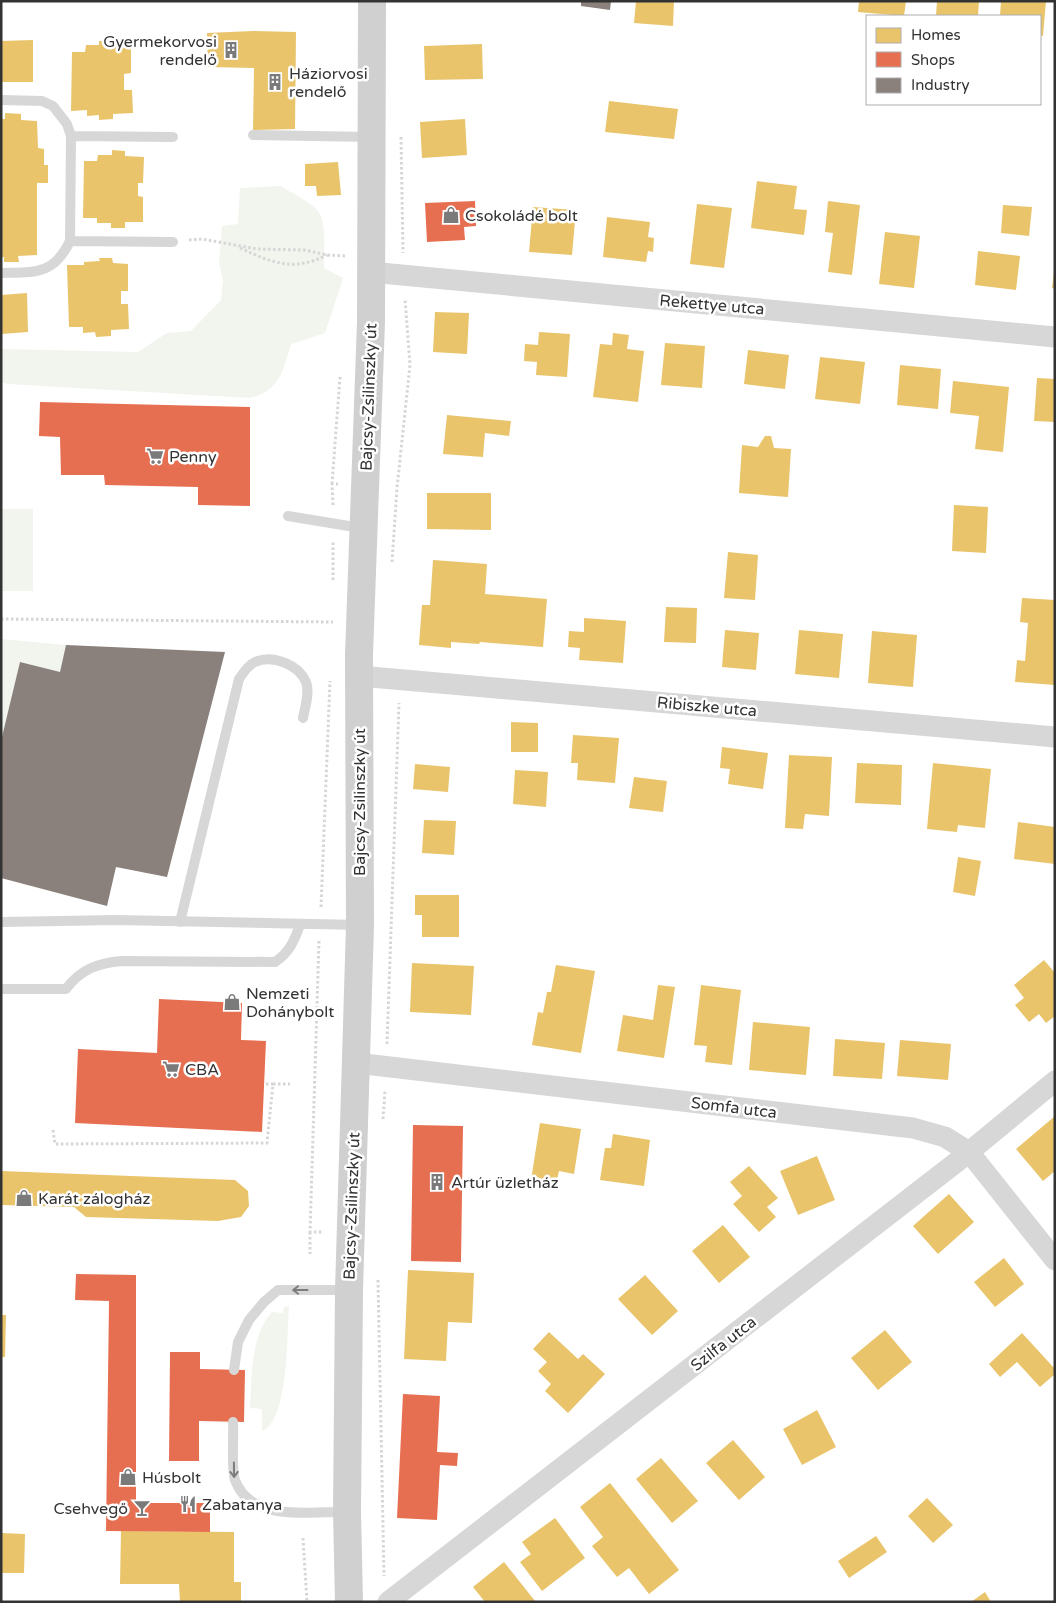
<svg xmlns="http://www.w3.org/2000/svg" width="1056" height="1603" font-family="'Varela Round',sans-serif">
<rect width="100%" height="100%" fill="#fff"/>
<path fill="#f1f5ed" d="M280,186C290,192 311,202 317,210C328,222 323,252 324,268L343,278L325,333L291,344C282,372 281,389 251,398L8,384L1,382V349L138,352L167,333L191,331L221,300L223,280L219,263L222,226L238,224L240,188Z
M1,509H33V591H1Z
M1,639L66,645L60,672L20,662L1,741Z
M289,1306C287,1331 289,1422 262,1431V1409L250,1408C252,1377 250,1336 272,1312L283,1313L284,1307Z"/>
<path fill="#e9c46a" d="M636,1H674L673,26L634,23Z
M859,1H906L904,16L858,12Z
M937,1H979L978,16H936Z
M1001,1H1046L1043,36L1040,35V16H1000Z
M253,31L296,32L295,129L253,130L254,68L208,67L207,33Z
M33,40V82H1V41Z
M99,41H114V45L131,46V73L124,74V90H132L133,113L113,114V119L99,120V115L87,116V110L71,111L72,52H85L86,45H99Z
M482,44L483,79L425,80L424,46Z
M609,101L678,109L674,139L605,132Z
M5,113L21,114V120L37,121L38,148L44,149V165H48V183H37V255L18,256L19,262H4V257H1V119H5Z
M465,119L467,155L422,158L420,122Z
M112,150L125,151V156L144,157L143,183H138V196L143,197V222H125V228H111V223H97V218H83L84,161H97L98,155H112Z
M338,162L341,195L317,196L316,186H305V164Z
M757,181L797,186L794,209L807,210L804,235L751,228Z
M828,201L860,205L852,275L828,272L833,233L825,232Z
M697,204L732,208L724,268L690,264Z
M1003,205L1032,207L1029,236L1001,233Z
M533,207L576,210L572,255L529,252Z
M607,217L650,222L648,237L654,238L653,252L648,251L646,262L603,257Z
M885,232L920,236L914,288L879,284Z
M978,251L1020,256L1016,290L975,285Z
M99,258H112L113,263L128,264V291H121V304H128L129,329L111,330V336L96,337L95,332L83,333V327H69L67,265H84V262L100,261Z
M1054,272H1055V289L1052,288Z
M27,293L28,332L1,334V295Z
M435,312L469,313L467,354L433,352Z
M539,332L570,334L567,377L536,375L537,362L524,361L525,344L538,345Z
M613,333L629,335L627,349L644,351L638,402L593,397L600,344L612,345Z
M665,343L705,346L702,388L661,385Z
M748,350L789,355L785,389L744,384Z
M820,357L865,362L860,404L815,399Z
M900,365L941,369L938,409L897,405Z
M1037,378L1055,379V422L1034,421Z
M953,381L1009,387L1003,452L975,449L979,416L950,413Z
M447,415L511,421L509,436L485,433L483,457L443,454Z
M765,436H771L774,448L791,449L788,497L739,493L742,445L758,447Z
M427,493H491V530L427,529Z
M954,505L988,507L986,553L952,551Z
M728,552L758,555L755,600L724,598Z
M433,560L487,564L485,594L547,599L543,647L480,642L479,644L451,642V648L419,645L422,605H430Z
M1022,598L1055,600V685L1015,682L1017,660L1025,661L1028,623L1020,622Z
M666,607L697,608L696,643L664,642Z
M584,618L626,621L623,663L579,660L580,648L568,647L569,631L584,632Z
M725,630L759,633L756,670L722,667Z
M799,630L843,634L839,678L795,674Z
M872,631L917,635L913,687L868,683Z
M511,722L538,723V752H511Z
M573,735L619,738L615,783L577,780L578,763H571Z
M722,747L768,753L763,789L728,784L730,769L720,768Z
M789,755L832,757L829,816L805,814L803,829L785,828Z
M857,763L902,765L901,805L855,803Z
M933,763L991,769L985,828L958,825L957,832L927,829Z
M415,764L450,767L448,792L413,789Z
M515,770L548,772L546,807L513,804Z
M634,777L667,781L663,812L629,808Z
M424,820L456,821L454,855L422,853Z
M1018,822L1055,827V864L1014,859Z
M958,857L981,861L975,896L953,892Z
M415,895H459V937H422V915H415Z
M1044,960L1055,973V1016L1046,1023L1039,1014L1029,1022L1015,1005L1024,998L1014,985Z
M412,963L474,966L471,1015L410,1012Z
M556,965L595,971L581,1053L532,1045L538,1012L543,1013L547,992H551Z
M658,985L675,987L664,1058L617,1051L623,1015L653,1020Z
M701,985L741,990L732,1065L705,1062L707,1046L694,1045Z
M753,1022L810,1027L806,1075L749,1070Z
M835,1039L885,1043L882,1079L833,1076Z
M900,1040L951,1044L948,1080L897,1076Z
M1055,1116V1171L1043,1181L1016,1149Z
M540,1123L581,1129L574,1174L559,1171L556,1184L531,1180Z
M613,1134L650,1140L644,1186L600,1180L605,1148H611Z
M817,1156L835,1200L798,1215L780,1171Z
M749,1166L778,1198L767,1207L776,1217L759,1232L733,1204L742,1196L730,1182Z
M1,1171L235,1180L248,1191L249,1206L241,1217L218,1221L86,1217L74,1207L1,1205Z
M949,1194L974,1222L938,1254L913,1226Z
M723,1225L750,1257L719,1283L692,1251Z
M1004,1258L1024,1284L995,1307L974,1282Z
M408,1270L474,1273L472,1323L448,1322L446,1361L404,1359Z
M645,1275L678,1311L652,1335L618,1299Z
M1,1315H6L5,1357H1Z
M885,1330L912,1362L878,1390L851,1358Z
M549,1332L578,1359L583,1354L605,1374L568,1413L545,1391L551,1384L538,1371L547,1362L533,1349Z
M1022,1333L1055,1369V1374L1040,1387L1017,1362L1000,1377L989,1364Z
M817,1410L836,1447L802,1465L783,1429Z
M733,1440L765,1477L739,1500L706,1463Z
M661,1458L698,1501L672,1523L636,1479Z
M610,1483L679,1570L649,1594L629,1568L617,1577L592,1546L603,1537L580,1507Z
M927,1498L953,1525L933,1543L908,1516Z
M555,1518L585,1558L542,1591L520,1562L531,1554L522,1542Z
M121,1531L234,1532V1582H241V1602H180L179,1584H120Z
M1,1533L25,1534L24,1573H1Z
M876,1536L887,1552L849,1578L838,1561Z
M504,1562L535,1601L534,1602H485L473,1587Z
M985,1592L991,1602H971Z"/>
<path fill="#e76f51" d="M475,201L476,226L464,227L465,240L427,242L425,203Z
M40,402L250,407V506L198,505V487L105,485L104,475H61L60,437L39,436Z
M159,999L242,1003L241,1040L266,1041L262,1132L75,1123L78,1049L157,1053Z
M413,1125L463,1126L461,1262L411,1261Z
M76,1274L136,1275V1503H210V1532L106,1531L109,1301L75,1300Z
M170,1352H200V1369L245,1370L244,1422L199,1421V1461H169Z
M403,1394L440,1396L437,1452L458,1453L457,1466L440,1465L437,1520L397,1518Z"/>
<path fill="#8a817c" d="M581,1H611L610,10L581,6Z
M66,645L225,652L167,877L116,867L107,906L1,878V741L20,662L60,672Z"/>
<g fill="none" stroke-linecap="round" stroke-linejoin="round">
<path stroke="#d6d6d6" stroke-width="3" stroke-dasharray="2.5 2.5" stroke-linecap="butt" d="M401,137L403,253
M189,240L202,239L257,249L305,250L327,255L346,256
M240,248C273,263 293,272 327,255
M332,484L340,377
M333,505L332,484H338
M392,562L397,488L410,365L405,299
M333,580V541
M1,619L333,622
M321,907L330,681
M319,941L310,1232H324
M387,1044L399,703
M273,1084H290
M383,1119L385,1090
M53,1130L55,1144L267,1143L273,1084H264
M310,1232V1254
M378,1280L384,1576
M303,1538L307,1602"/>
<path stroke="#d7d7d7" stroke-width="10" d="M1,100L42,101L53,106L67,124L71,136L70,241C54,275 35,272 1,273
M253,135L370,137
M71,136L173,137
M70,241L173,242
M288,516L361,528
M1,922L116,920L360,925
M180,922L239,679C243,673 248,665 255,662C273,654 299,665 306,682C310,693 305,707 303,718
M1,989H66C81,969 98,963 122,961L275,962C290,952 294,941 300,925
M234,1370L238,1342L249,1320L264,1302L278,1290H348
M233,1422C234,1435 231,1469 235,1480C251,1523 311,1511 347,1512"/>
<path stroke="#d7d7d7" stroke-width="21" d="M370,272L1055,337
M359,676L1055,737
M356,1063L913,1128L945,1137L969,1152L1055,1260
M388,1602L958,1161L1055,1081"/>
<path stroke="#d0d0d0" stroke-width="28" d="M349,1602L347,1512L349,1290L360,925L359,655L371,322L372,1"/>
</g>
<defs><path id="oneway-shaft" d="M-6 0H5M1.5-3L5.5 0L1.5 3" fill="none" stroke-width="1.6" stroke-linecap="round" stroke-linejoin="round" transform="scale(1.25)"/></defs>
<g stroke="#7d7d7d">
<use href="#oneway-shaft" transform="translate(300 1290) rotate(180)"/>
<use href="#oneway-shaft" transform="translate(234 1470) rotate(89)"/>
</g>
<defs>
<g id="building-bare" transform="scale(1.35)"><path d="M-4-6H4V6H1V3H-1V6H-4ZM-2.5-4.3h1.7v1.8h-1.7ZM.8-4.3h1.7v1.8H.8ZM-2.5-1h1.7V.8h-1.7ZM.8-1h1.7V.8H.8Z" fill="#7a7a7a" stroke="#fff" stroke-width="2.5" paint-order="stroke"/></g>
<g id="shop-bare" transform="scale(1.35)"><path d="M-5-2.5h2.3a2.7 3.5 0 0 1 5.4 0H5L5.5 6h-11ZM-1.5-2.5h3a1.5 2.3 0 0 0-3 0Z" fill="#7a7a7a" stroke="#fff" stroke-width="2.5" paint-order="stroke"/></g>
<g id="supermarket-bare" transform="scale(1.35)"><path d="M-6-5.5h2.5l.6 2H6L4.5 2H-2.5L-4.4-4H-6ZM-1.5 3.2a1.3 1.3 0 1 0 .1 0ZM3 3.2a1.3 1.3 0 1 0 .1 0Z" fill="#7a7a7a" stroke="#fff" stroke-width="2.5" paint-order="stroke"/></g>
<g id="restaurant-bare" transform="scale(1.35)"><path d="M-5-6h1v4h1v-4h1v4h1v-4h1v5L-1.5 .5V6h-2V.5L-5-1ZM5-6V6H3V1.5H1.5Q1.5-4 5-6Z" fill="#7a7a7a" stroke="#fff" stroke-width="2.5" paint-order="stroke"/></g>
<g id="bar-bare" transform="scale(1.35)"><path d="M-6-5H6L.8 .8V4.5H3.5V6h-7V4.5H-.8V.8Z" fill="#7a7a7a" stroke="#fff" stroke-width="2.5" paint-order="stroke"/></g>
</defs>
<g fill-rule="evenodd">
<use href="#building-bare" x="231" y="50"/>
<use href="#building-bare" x="275" y="82"/>
<use href="#shop-bare" x="451" y="215"/>
<use href="#supermarket-bare" x="155" y="456"/>
<use href="#shop-bare" x="232" y="1002"/>
<use href="#supermarket-bare" x="171" y="1069"/>
<use href="#building-bare" x="437" y="1182"/>
<use href="#shop-bare" x="24" y="1198"/>
<use href="#shop-bare" x="128" y="1477"/>
<use href="#restaurant-bare" x="188" y="1504"/>
<use href="#bar-bare" x="142" y="1508"/>
</g>
<g text-anchor="middle" stroke-width="5" stroke-linejoin="round" paint-order="stroke">
<g font-size="16" fill="#333" stroke="#fff" text-anchor="start">
<text x="217" y="47" text-anchor="end">Gyermekorvosi<tspan x="217" dy="18">rendelő</tspan></text>
<text x="289" y="79">Háziorvosi<tspan x="289" dy="18">rendelő</tspan></text>
<text x="465" y="221">Csokoládé bolt</text>
<text x="169" y="462">Penny</text>
<text x="246" y="999">Nemzeti<tspan x="246" dy="18">Dohánybolt</tspan></text>
<text x="185" y="1075">CBA</text>
<text x="451" y="1188">Artúr üzletház</text>
<text x="38" y="1204">Karát zálogház</text>
<text x="142" y="1483">Húsbolt</text>
<text x="202" y="1510">Zabatanya</text>
<text x="128" y="1514" text-anchor="end">Csehvegő</text>
</g>
<g font-size="16" fill="#333" stroke="#fff">
<text transform="translate(712 304) rotate(5)" y="6">Rekettye utca</text>
<text transform="translate(368 397) rotate(-88)" y="6">Bajcsy-Zsilinszky út</text>
<text transform="translate(707 706) rotate(5)" y="6">Ribiszke utca</text>
<text transform="translate(359 802) rotate(-90)" y="6">Bajcsy-Zsilinszky út</text>
<text transform="translate(734 1107) rotate(7)" y="6">Somfa utca</text>
<text transform="translate(351 1206) rotate(-88)" y="6">Bajcsy-Zsilinszky út</text>
<text transform="translate(723 1343) rotate(-38)" y="6">Szilfa utca</text>
</g>
</g>
<rect width="1056" height="1603" fill="none" stroke="#333333" stroke-width="5"/>
<rect x="866" y="15" width="175" height="90" fill="#ffffff" stroke="#adadad"/>
<rect x="876" y="28" width="25" height="15" fill="#e9c46a" stroke="#adadad"/>
<text x="911" y="40" font-size="15" fill="#333333">Homes</text>
<rect x="876" y="52" width="25" height="15" fill="#e76f51" stroke="#adadad"/>
<text x="911" y="65" font-size="15" fill="#333333">Shops</text>
<rect x="876" y="78" width="25" height="15" fill="#8a817c" stroke="#adadad"/>
<text x="911" y="90" font-size="15" fill="#333333">Industry</text>
</svg>
